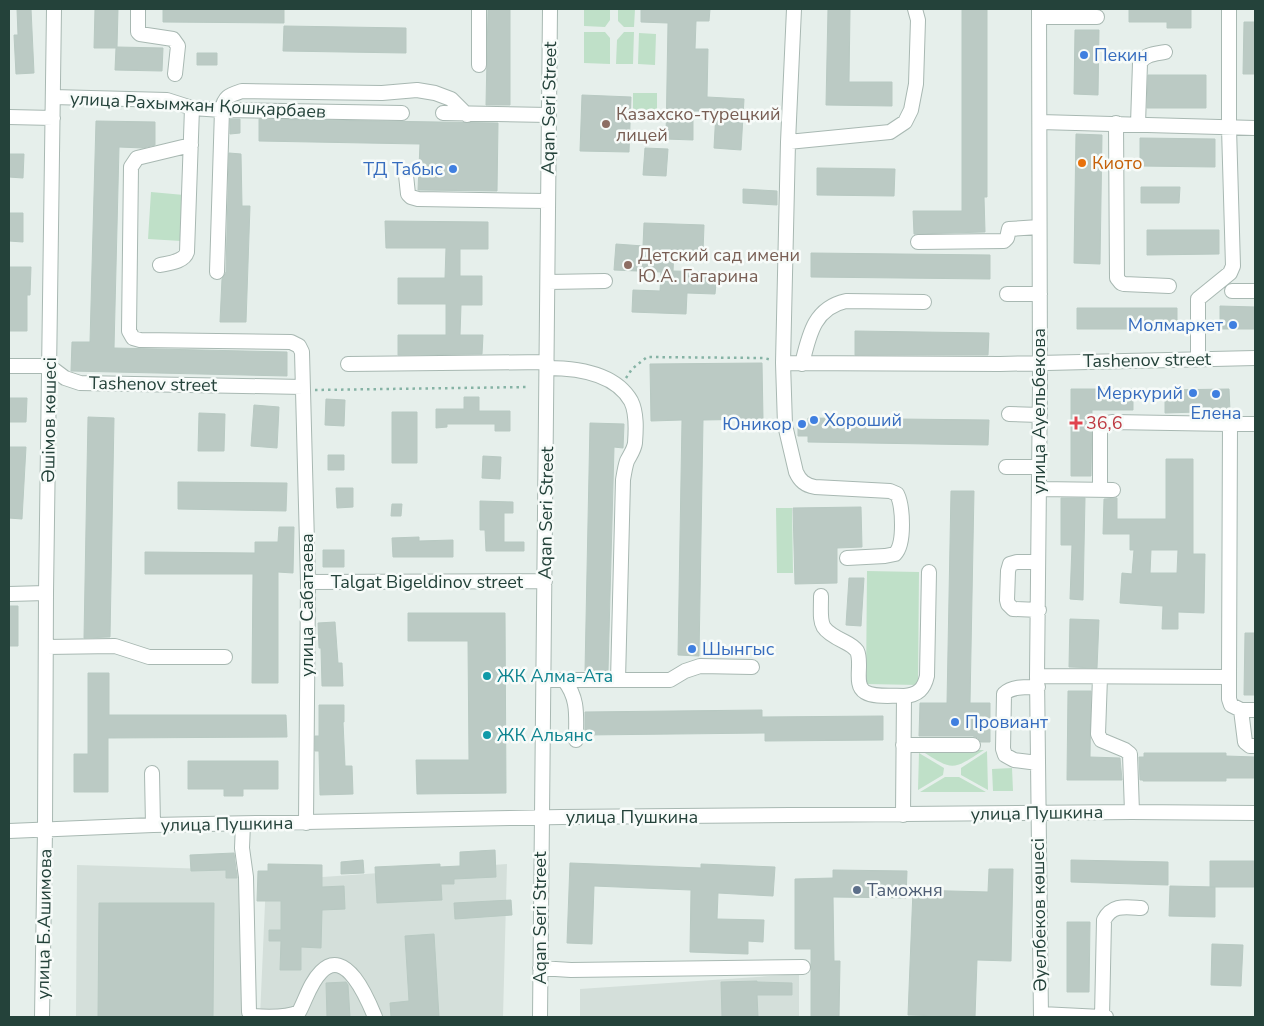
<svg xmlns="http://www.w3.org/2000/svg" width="1264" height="1026" font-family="'Nunito Sans',sans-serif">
<rect width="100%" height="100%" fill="#e6efeb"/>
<path fill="#d4dfda" d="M507,864L503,1017H260L266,881Z
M77,865L244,870L245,1017H76Z
M799,974V1017H580V989Z"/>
<path fill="#bfe0c8" d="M584,9H610V20L605,27L584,26Z
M618,9H635L634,27H624L618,21Z
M584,32H605L610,38V64L584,63Z
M624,32H634L633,64H616L617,40Z
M639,33L656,34L655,65L638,64Z
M633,93H657V114H633Z
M151,192L184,195L181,241L148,239Z
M776,508H792L793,573H777Z
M867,571L919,572L918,685L866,684Z
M920,750H984C951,771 954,771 920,750Z
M987,751L988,790L961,775V768Z
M919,753L944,768L943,775L918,790Z
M1012,768L1013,791H993L992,769Z
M945,777H959L986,792H920Z"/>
<path fill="#bbcac4" stroke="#b8c9c2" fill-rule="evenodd" d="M17,9H31L34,73L16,74L14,35H18Z
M95,9H118L117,47L163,48L162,71L115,70L116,48H94Z
M163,9H284V23L163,22Z
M488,9H510V105H486Z
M641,9H710L709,21H696L695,49H708L707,97L744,99L741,150L714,148L716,111H693V140L666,139L668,23L641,22Z
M828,9H850L849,82H892V106L826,105Z
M962,9H987V197H984L985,232L914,234L913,211H962Z
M1129,9H1191V28H1167V22H1129Z
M1244,22H1255V74H1243Z
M284,26L406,28V53L283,51Z
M1075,30H1099L1098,95L1074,94Z
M197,53H217V65H197Z
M1148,75H1206V108H1147Z
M582,95L631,97L629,152L580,151Z
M230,119H240V133L230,134Z
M259,119L498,123L497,191L418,190L420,144L259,141Z
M96,121L155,122V145L143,148L119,147L114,348L287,352V376L71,371L72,342H90Z
M1076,134L1102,135L1100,264L1074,263Z
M1140,138L1215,139V167L1140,166Z
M645,148L668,149L666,176L643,175Z
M229,153L241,154L242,206H250L246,322H220L222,279L226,272Z
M9,154H24L23,178L9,177Z
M817,168L895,169L894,196L817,195Z
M1141,187H1180L1179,203H1141Z
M743,189L777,191V205L743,203Z
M9,213H23V242L9,241Z
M385,221L488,222V249H460V276H482V305H461L460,335H483L482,354L398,355V335H446V304H398V278H445L446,248H386Z
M644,223L704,225L703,252L674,250L673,271L717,272L715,294L687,293L686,314L632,312L633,290L660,291L661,272L614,270L616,244L643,246Z
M1147,230H1219V254L1147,255Z
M811,253L990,255V279L811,277Z
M9,267H31L30,295H27V331H9Z
M1220,306L1255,307V329H1220Z
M1077,308H1177V329H1077Z
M855,331L989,333L988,355H855Z
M762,363L763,419L703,420L699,656L678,655L682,420L651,421L650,364Z
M1071,389H1133V410H1092L1091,476H1071Z
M1229,389L1230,411L1165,413V390Z
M464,397H479V411H510V431H495V424H447V427L436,428V409H464Z
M9,398H27L26,422H9Z
M326,399L345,400L344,426L325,425Z
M254,405L279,407L277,448L251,446Z
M392,412H417V463H392Z
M199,413L225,414L224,451H198Z
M88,417L114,418L110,637L84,638Z
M808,418L989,420L988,445L808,442V436H798V423H808Z
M590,423L624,424L623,448L614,447L608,671H585Z
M9,447H26L22,519L9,518Z
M328,455H344V470H328Z
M483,456L501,457L500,479L482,478Z
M1166,459H1193V554H1205L1204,613L1178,612V629H1162L1163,606L1120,603L1122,573L1132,574L1134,550H1130V534H1103L1104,499L1117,498V519H1166ZM1151,550H1178L1177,573H1150Z
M178,482L287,483L286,511L178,509Z
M336,488H353V507L337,508Z
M951,491H974L970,703H990V742H981L978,738L973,736H919L920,703H947Z
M1061,498H1085L1083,600L1070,599L1072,545H1061Z
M480,501L513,502V513H504V542H524V551H486L485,530H480Z
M392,504H402L401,516H391Z
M861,507L862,547L837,548V583L795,584L793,508Z
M279,527H294L293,573L278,572V683H252L253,574H145V552L255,553V542H278Z
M419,537V541L453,540V557H393L392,538Z
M323,550H344V567H323Z
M849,578H864L861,626L846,625Z
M9,606H18V646H9Z
M408,613H505L506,793L417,794L416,760H469L468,641H408Z
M1070,619L1099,620L1097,668L1069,667Z
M335,622L338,663H342L343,686H322L321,648H319L318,623Z
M1245,633H1255V695H1244Z
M88,673H109V715H286L287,737L108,738V792H74V754H88Z
M1068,691H1091L1090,757L1120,758L1122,780H1067Z
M319,705H344V722H343L345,766H352L353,794L320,795L319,751H315V736H319Z
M762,710V717L883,716V740L765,741V733L585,735V712Z
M1144,753H1226V756L1255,757V778H1226V781H1143V780H1140L1139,757H1144Z
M188,761H278V789H243V796H224V789H188Z
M495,850L496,877L454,879V884H441L442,900L377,903L375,867L440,864V867L460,866V852Z
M234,853L237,878H226V870L191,871L190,855Z
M363,860L364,873L341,874V862Z
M1071,860L1168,862V885L1071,882Z
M1210,861H1255V887H1210Z
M570,863L701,868V864L775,867L773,896L718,893L717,919L764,920L763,942L748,941V954L690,952L691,890L594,886L592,944L567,943Z
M268,864L322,865V887L344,886L345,909L322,910L321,948L301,947V970H280L281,941H269V930H281V901H257L258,871H268Z
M989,869H1013L1011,961L977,960L975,1017L908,1015L913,890L988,892Z
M833,870L907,871L906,898L833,897L834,961H840L839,1017H811V949H795V879L833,878Z
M1170,886L1215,887V917L1169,916Z
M511,900L512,915L455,919L454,903Z
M99,903H214L213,1017H98Z
M1067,922H1090L1089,992H1067Z
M434,934L439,1017H391L390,1003L409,1001L405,936Z
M1212,944L1243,945L1241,986L1211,985Z
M757,981V982L792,983V995H757L758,1017H722L721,982Z
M346,982L348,985L350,1017H327L326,983Z"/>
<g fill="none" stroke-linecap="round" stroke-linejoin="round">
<g stroke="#a8b8b2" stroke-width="16">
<path id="minor" d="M138,9V32L140,34L173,39L178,46L175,74
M794,9L788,142L783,363L785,425L796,472C800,481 805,485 815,487L890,491L897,494C903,506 905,544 895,554L885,556L847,558
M1039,9L1040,383L1037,676L1041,1017
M1039,17H1097
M479,65V9
M53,97L167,100L192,108L222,110L402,113
M443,113L549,115
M9,117L53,118
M1040,122L1255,128
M1116,123L1117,278L1121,283L1124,284L1169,286
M1138,124L1140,63C1145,54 1155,54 1165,52
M788,142L890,132L905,122L911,110L916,84L918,20L915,9
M191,145L137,158L131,167L129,331L133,338L140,340L291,342L299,346L302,352L308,582L306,823
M406,175L408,194L411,197L418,199L548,201
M918,242L1004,241L1007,238L1009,229L1039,227
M160,265C169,263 184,262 187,252L192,108
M217,272L222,110C224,96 230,95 242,91L382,93L417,90L435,93L451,99L467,115
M548,282L605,281
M1232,291H1255
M1007,294H1040
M1198,359V299L1230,273L1233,266L1229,128V9
M783,363L1000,364L1255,358
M348,364L547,362
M802,364C809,335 814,308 846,301L924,302
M9,366H49L65,378L80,383L303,387
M547,368C575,368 615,373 631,401C637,413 636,430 635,443C634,450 630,455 627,461C625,467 624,474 623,480L618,680
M1009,414L1040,415
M1255,424H1230L1229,677V699L1231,705L1241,710H1255
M1006,467H1038
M1039,489L1113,490
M1100,490V429L1103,424L1112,422L1230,424
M1038,562H1017L1010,564L1008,571L1007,600L1008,604L1013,609L1039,610
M308,582L545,581
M9,594L46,593
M821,596C821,625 817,628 845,642C849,644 854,647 857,651C863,663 853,685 865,692C875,698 893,695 904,696L903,815
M46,647L115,646L149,657H225
M1037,676L1229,677
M1100,677L1098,734L1101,740L1125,750L1130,754L1132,812
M544,680H670L685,671L700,666L752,667
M564,680C579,699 576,716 576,740
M1038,687C1027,687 1012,686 1004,694L1003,749L1005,755L1014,760L1038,763
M904,696C918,695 924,689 927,676L929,572
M1241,710L1245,742L1250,746H1255
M903,745H973
M152,773L153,825
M243,824L242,848L246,877L249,1012L253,1016C267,1017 286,1018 299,1012C306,999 310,983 321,972C346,946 368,1000 375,1017
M9,831L153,825L562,817L1132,812L1255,813
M540,968L571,970L803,967
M1041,1014L1102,1017
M42,1017L45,830L46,593L54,9
M540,1017L550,9
M1106,1017H1102L1104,920C1112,904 1126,907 1141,908"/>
</g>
<path stroke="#86b3a5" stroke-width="2.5" stroke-dasharray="2.5 4" stroke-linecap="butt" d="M626,378L632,369L647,357L764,358L772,360
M315,390L529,387"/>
<use href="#minor" stroke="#fff" stroke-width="14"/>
</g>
<g fill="#3f7fe0" stroke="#f7fbf9" stroke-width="2">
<circle cx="1084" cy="55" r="5"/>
<circle cx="453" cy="169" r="5"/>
<circle cx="1233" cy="325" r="5"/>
<circle cx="1193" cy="393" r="5"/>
<circle cx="1216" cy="394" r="5"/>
<circle cx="814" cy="420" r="5"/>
<circle cx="802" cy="424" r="5"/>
<circle cx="692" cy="649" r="5"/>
<circle cx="955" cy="722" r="5"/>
</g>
<g fill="#8d6e63" stroke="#f7fbf9" stroke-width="2">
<circle cx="606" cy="124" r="5"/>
<circle cx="628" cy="265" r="5"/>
</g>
<circle fill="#e8710a" stroke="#f7fbf9" stroke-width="2" cx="1082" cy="163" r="5"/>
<path fill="#e0444e" stroke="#f7fbf9" stroke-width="2" d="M1073.5 415.5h5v5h5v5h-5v5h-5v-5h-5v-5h5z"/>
<g fill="#0f9aa8" stroke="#f7fbf9" stroke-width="2">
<circle cx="487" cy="676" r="5"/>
<circle cx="487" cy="735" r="5"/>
</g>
<circle fill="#5c6f8a" stroke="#f7fbf9" stroke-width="2" cx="857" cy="890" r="5"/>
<g text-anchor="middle" stroke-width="5" stroke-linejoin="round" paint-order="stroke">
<g font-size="18" fill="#366cbe" stroke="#f7fbf9" text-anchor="start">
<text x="1094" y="61">Пекин</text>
<text x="443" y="175" text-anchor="end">ТД Табыс</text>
<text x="1223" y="331" text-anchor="end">Молмаркет</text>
<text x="1183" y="399" text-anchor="end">Меркурий</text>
<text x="1216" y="419" text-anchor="middle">Елена</text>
<text x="824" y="426">Хороший</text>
<text x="792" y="430" text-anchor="end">Юникор</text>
<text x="702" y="655">Шынгыс</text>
<text x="965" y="728">Провиант</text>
</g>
<g font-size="18" fill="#24423a" stroke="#f7fbf9">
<text transform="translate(198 105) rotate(3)" y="6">улица Рахымжан Қошқарбаев</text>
<text transform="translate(549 108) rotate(-89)" y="6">Aqan Seri Street</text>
<text transform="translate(1147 360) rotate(-1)" y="6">Tashenov street</text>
<text transform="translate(153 384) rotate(1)" y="6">Tashenov street</text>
<text transform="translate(1039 411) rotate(-90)" y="6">улица Ауельбекова</text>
<text transform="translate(49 420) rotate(-89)" y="6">Әшімов көшесі</text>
<text transform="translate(546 513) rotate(-89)" y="6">Aqan Seri Street</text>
<text x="427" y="588">Talgat Bigeldinov street</text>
<text transform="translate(307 605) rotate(-90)" y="6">улица Сабатаева</text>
<text transform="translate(1037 813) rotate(-1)" y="6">улица Пушкина</text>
<text x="632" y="823">улица Пушкина</text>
<text transform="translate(227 824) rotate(-1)" y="6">улица Пушкина</text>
<text transform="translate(1039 915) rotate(-91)" y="6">Әуелбеков көшесі</text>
<text transform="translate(540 918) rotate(-90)" y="6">Aqan Seri Street</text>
<text transform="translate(44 924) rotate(-89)" y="6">улица Б.Ашимова</text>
</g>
<g font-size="18" fill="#785e54" stroke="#f7fbf9" text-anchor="start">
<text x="616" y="120">Казахско-турецкий<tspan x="616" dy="21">лицей</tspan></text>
<text x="638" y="261">Детский сад имени<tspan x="638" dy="21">Ю.А. Гагарина</tspan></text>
</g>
<g font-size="18" fill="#c56008" stroke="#f7fbf9" text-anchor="start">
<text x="1092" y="169">Киото</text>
</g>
<g font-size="18" fill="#be3a42" stroke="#f7fbf9" text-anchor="start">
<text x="1086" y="429">36,6</text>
</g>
<g font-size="18" fill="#0d838f" stroke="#f7fbf9" text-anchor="start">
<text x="497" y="682">ЖК Алма-Ата</text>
<text x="497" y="741">ЖК Альянс</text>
</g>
<g font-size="18" fill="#4e5e75" stroke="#f7fbf9" text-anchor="start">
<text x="867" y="896">Таможня</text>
</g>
</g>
<rect width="1264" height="1026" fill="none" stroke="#24423a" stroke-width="20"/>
</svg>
